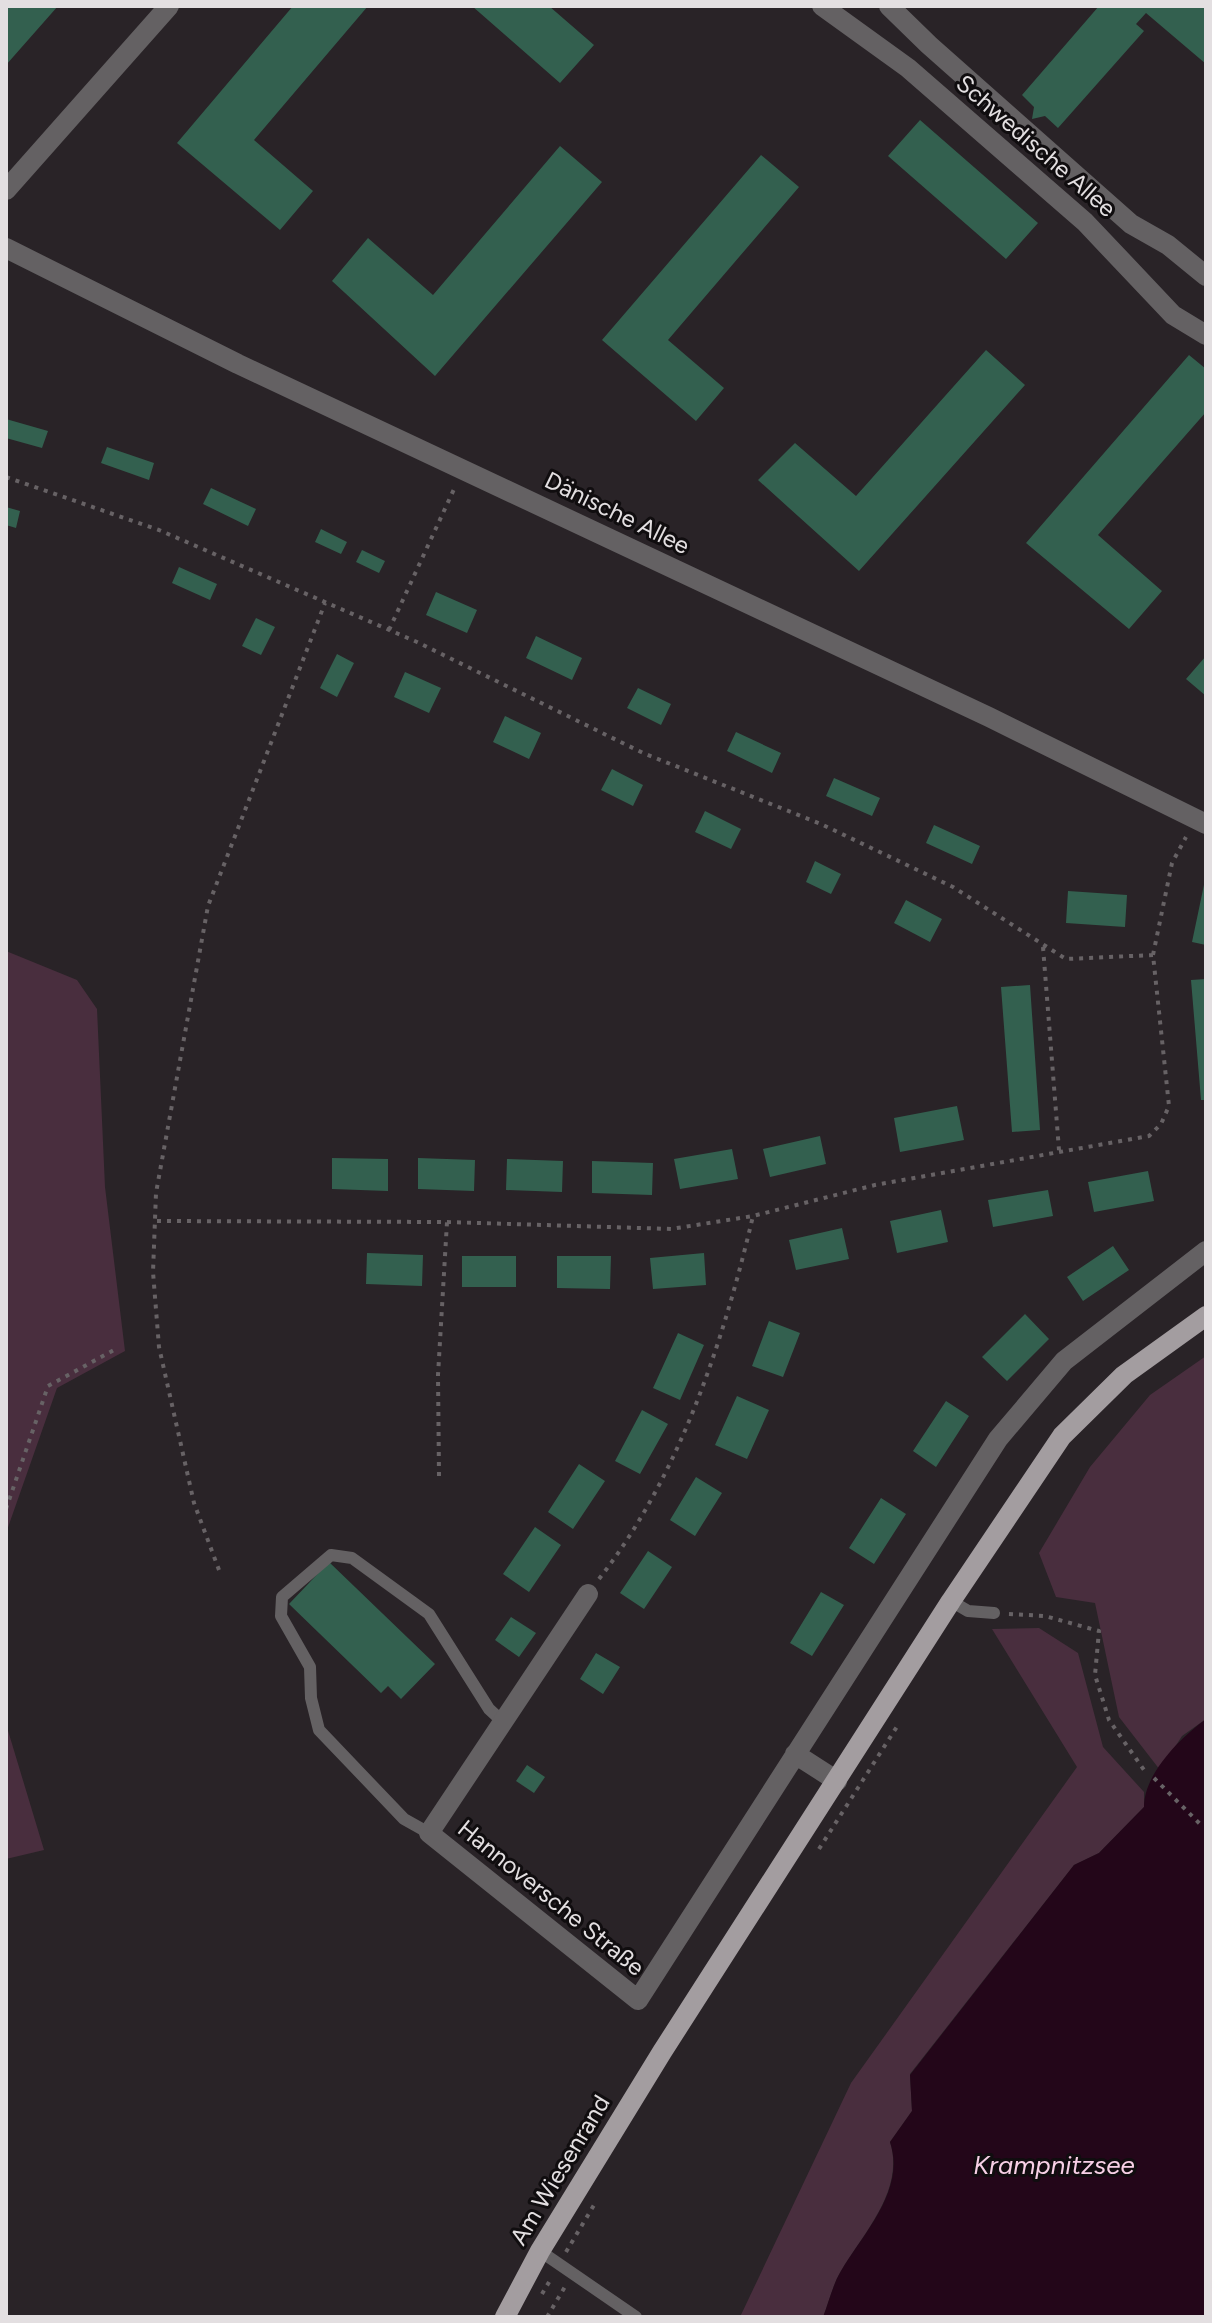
<svg xmlns="http://www.w3.org/2000/svg" width="1212" height="2323" font-family="Figtree,sans-serif">
<rect width="100%" height="100%" fill="#292327"/>
<path fill="#492e3e" d="M6,951L77,980L97,1009L105,1187L125,1351L57,1388L6,1533Z
M1206,1356V1719L1182,1736L1160,1770L1119,1717L1095,1603L1056,1597L1039,1553L1090,1467L1150,1395Z
M1039,1628L1078,1653L1103,1747L1144,1792V1807L1099,1853L1074,1865L910,2074L912,2111L890,2142C905,2190 864,2232 841,2271C833,2284 829,2302 823,2317H740L851,2083L1077,1767L992,1629Z
M6,1724L44,1850L6,1859Z"/>
<path fill="#230619" d="M1206,1719V2317H823C829,2302 833,2284 841,2271C864,2232 906,2190 890,2142L912,2111L910,2075L1074,1865L1099,1853L1144,1807C1144,1774 1180,1738 1206,1719Z"/>
<path fill="#33604f" d="M6,6H58L6,65Z
M293,6H368L254,140L313,191L280,230L177,143Z
M472,6H549L594,45L560,83Z
M1099,6H1206V64L1146,13L1136,24L1144,31L1058,128L1045,116L1032,119L1034,107L1022,95Z
M920,120L1038,223L1006,259L888,156Z
M560,146L602,182L435,376L332,281L368,238L433,295Z
M761,155L799,187L668,340L724,388L696,421L602,340Z
M986,350L1025,385L859,571L758,480L795,443L856,496Z
M1189,355L1206,369V412L1098,535L1162,591L1129,629L1026,543Z
M6,419L48,431L42,448L6,438Z
M107,447L154,463L149,480L101,463Z
M211,488L256,509L248,526L203,504Z
M6,507L20,511L16,528L6,525Z
M321,529L347,542L341,554L315,542Z
M362,550L385,561L379,573L356,562Z
M179,567L217,584L210,600L172,583Z
M436,592L477,610L467,633L426,615Z
M256,618L275,627L261,655L242,646Z
M536,636L582,658L572,680L526,658Z
M337,654L354,663L337,697L320,688Z
M1206,656V696L1186,679Z
M405,672L441,688L429,713L394,697Z
M638,688L671,704L661,725L627,708Z
M505,716L541,733L529,759L493,742Z
M736,732L781,753L772,773L727,751Z
M612,769L643,785L633,806L601,790Z
M834,778L880,798L872,816L826,796Z
M705,811L741,829L731,849L695,832Z
M934,825L980,846L972,864L926,843Z
M815,861L841,874L831,894L806,882Z
M1205,880H1206V945L1192,942Z
M1068,891L1127,895L1125,927L1066,923Z
M906,900L942,919L930,942L894,923Z
M1206,979V1100H1201L1191,980Z
M1030,985L1040,1130L1012,1132L1001,987Z
M957,1106L964,1140L900,1152L894,1118Z
M820,1136L826,1164L770,1177L763,1149Z
M732,1149L738,1179L680,1189L674,1159Z
M332,1158L388,1159V1191L332,1189Z
M418,1158L475,1160L474,1191L418,1189Z
M507,1159L563,1161L562,1192L506,1190Z
M592,1161L653,1163L652,1195L592,1193Z
M1148,1171L1154,1201L1094,1212L1088,1182Z
M1048,1190L1053,1216L993,1227L988,1200Z
M941,1210L948,1242L897,1253L890,1221Z
M842,1228L849,1259L796,1270L789,1240Z
M1113,1246L1129,1270L1083,1301L1067,1277Z
M367,1253L423,1255L422,1286L366,1284Z
M704,1253L706,1285L653,1289L650,1258Z
M462,1256H516V1287H462Z
M557,1256H611L610,1289L557,1288Z
M1025,1314L1049,1339L1007,1381L982,1357Z
M769,1321L800,1333L783,1377L752,1366Z
M678,1333L704,1345L680,1400L653,1388Z
M737,1396L769,1410L747,1459L715,1445Z
M946,1401L969,1416L936,1467L913,1451Z
M642,1410L668,1424L640,1474L615,1461Z
M579,1464L605,1481L573,1529L548,1512Z
M696,1477L722,1493L695,1536L670,1520Z
M881,1498L906,1514L874,1564L849,1548Z
M535,1527L561,1545L529,1592L503,1574Z
M648,1551L672,1567L644,1609L620,1593Z
M329,1562L435,1664L401,1699L388,1686L381,1693L289,1604Z
M821,1592L844,1605L812,1656L790,1643Z
M511,1617L536,1633L519,1657L495,1640Z
M596,1653L620,1667L603,1694L580,1679Z
M527,1765L545,1777L534,1793L516,1781Z"/>
<g fill="none" stroke-linecap="round" stroke-linejoin="round">
<path stroke="#676265" stroke-width="4" stroke-dasharray="4 6" stroke-linecap="butt" d="M6,477L159,530L417,642L643,753L821,824L953,887L1066,959L1153,955
M389,630L455,487
M1043,947L1059,1150
M157,1221L447,1222L671,1229L753,1216L875,1185L1149,1136L1161,1124L1169,1106L1153,955L1172,863L1186,837
M439,1476L438,1375L447,1222
M6,1509L48,1386L114,1350
M219,1570L194,1503L159,1347L153,1272L156,1193L208,906L325,603
M599,1579C680,1475 723,1343 753,1216
M1009,1614L1045,1616L1099,1631L1095,1675L1109,1720L1144,1770
M1154,1778L1201,1825
M819,1849L898,1725
M566,2252L594,2205
M542,2294L552,2277
M547,2317L566,2285"/>
<path stroke="#646163" stroke-width="12" d="M951,1601L968,1611L994,1613
M429,1833L404,1819L319,1730L311,1698L310,1667L281,1616L282,1597L331,1555L352,1558L429,1614L489,1709L502,1721
M540,2251L636,2317"/>
<path stroke="#646163" stroke-width="20" d="M822,6L908,68L1085,222L1173,315L1206,335
M889,6L929,45L1131,224L1168,245L1206,276
M6,190L169,6
M6,248L238,364L989,717L1206,824
M588,1594L429,1833L638,2000L998,1439L1064,1361L1206,1251
M795,1754L837,1781"/>
<path stroke="#a39da0" stroke-width="20" d="M505,2317L540,2251L662,2052L951,1601L1062,1436L1124,1375L1206,1316"/>
</g>
<g text-anchor="middle" stroke-width="6" stroke-linejoin="round" paint-order="stroke">
<g font-size="24" fill="#e3dfe1" stroke="#100d0f">
<text transform="translate(1036 146) rotate(41)" y="8">Schwedische Allee</text>
<text transform="translate(617 513) rotate(26)" y="8">Dänische Allee</text>
<text transform="translate(551 1898) rotate(39)" y="8">Hannoversche Straße</text>
<text transform="translate(560 2170) rotate(-59)" y="8">Am Wiesenrand</text>
</g>
<g font-size="26" font-style="italic" fill="#f7d0e6" stroke="#100d0f">
<text x="1054" y="2174">Krampnitzsee</text>
</g>
</g>
<rect width="1212" height="2323" fill="none" stroke="#e3dfe1" stroke-width="16"/>
</svg>
